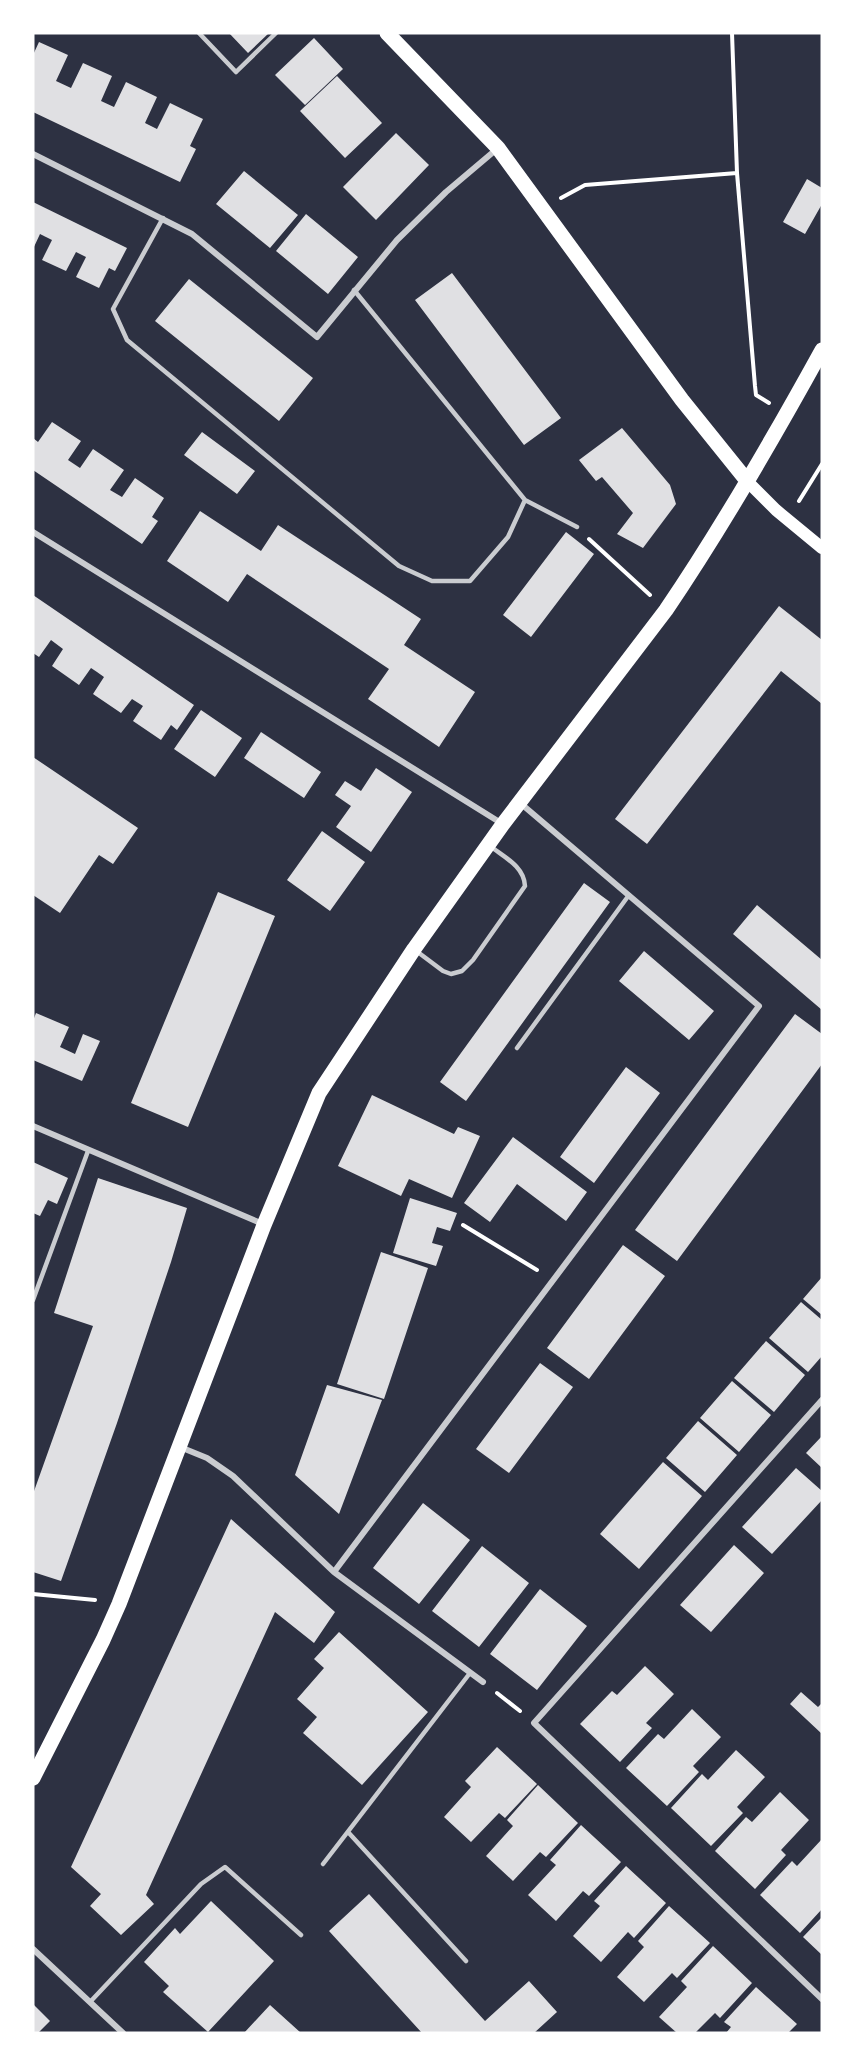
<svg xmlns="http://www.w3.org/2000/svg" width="855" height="2066" font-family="'Work Sans',sans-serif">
<rect width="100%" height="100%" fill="#2d3142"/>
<path fill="#e0e0e3" d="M229,33H269L248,53Z
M314,38L343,69L305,105L275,75Z
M39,42L68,55L56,81L71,88L83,63L112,76L101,101L114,107L126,82L157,97L145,123L157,129L170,103L203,119L190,146L196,149L180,182L33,112V55Z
M337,76L382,123L345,158L300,111Z
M396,133L429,165L376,220L343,187Z
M244,171L298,215L270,248L216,204Z
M807,179L822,188V204L805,234L783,222Z
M33,202L127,248L115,271L109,268L99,288L76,277L86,257L76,252L66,271L42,260L52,240L40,234L33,249Z
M306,214L358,257L328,294L276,251Z
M452,273L561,418L524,445L415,300Z
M189,279L313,378L279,421L155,321Z
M52,422L81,441L68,460L80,468L93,449L124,470L110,490L122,497L135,478L164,498L152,517L158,521L142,544L33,470V438L38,442Z
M622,428L670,485L676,504L643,548L617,534L633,513L602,477L596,481L579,460Z
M202,432L255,471L237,494L184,455Z
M200,511L261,551L278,525L421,619L404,645L475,692L439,747L368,699L389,669L247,574L228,602L167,561Z
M566,532L594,554L531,637L503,615Z
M33,595L194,705L177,730L171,725L161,740L133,721L143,706L132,699L121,713L93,694L104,677L97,672L91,668L79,685L52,666L63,649L51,640L39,657L33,653Z
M779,606L822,640V704L781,671L647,844L615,819Z
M201,710L242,738L215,777L174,749Z
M261,732L321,772L304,798L244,758Z
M33,757L138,828L113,864L99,855L60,913L33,895Z
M376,768L412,792L371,852L336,827L351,806L335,795L345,781L361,791Z
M322,831L365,862L330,911L287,880Z
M584,883L610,902L466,1101L440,1082Z
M218,892L275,916L188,1127L131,1103Z
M757,905L822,960V1010L733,934Z
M644,951L714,1011L689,1040L619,981Z
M36,1013L69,1027L60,1047L75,1054L83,1034L100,1041L82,1081L33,1060V1021Z
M795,1014L822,1034V1064L677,1261L635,1230Z
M626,1067L660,1093L594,1183L560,1157Z
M372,1095L454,1134L458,1127L480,1136L452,1198L409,1179L401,1196L338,1166Z
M513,1137L587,1192L566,1221L517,1184L490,1222L464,1203Z
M33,1162L68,1178L57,1204L48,1200L40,1216L33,1213Z
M98,1178L187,1208L171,1262L117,1423L61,1581L33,1572V1494L93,1326L54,1313Z
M410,1198L457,1213L450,1231L437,1227L432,1243L443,1246L436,1266L393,1253Z
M623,1245L665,1276L589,1379L547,1348Z
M381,1252L428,1268L384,1399L337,1384Z
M822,1277V1315L803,1299Z
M801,1302L822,1320V1356L808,1372L769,1338Z
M766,1341L805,1375L774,1412L734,1378Z
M540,1363L573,1387L509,1473L476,1449Z
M732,1381L771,1415L739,1452L700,1418Z
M327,1385L382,1400L339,1514L295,1475Z
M698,1421L737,1455L705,1492L666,1458Z
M822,1436V1468L806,1453Z
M663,1462L702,1496L639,1569L600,1534Z
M796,1468L822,1491V1500L772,1554L742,1527Z
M423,1503L470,1540L419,1604L373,1568Z
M231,1519L335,1612L314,1643L275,1612L146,1895L154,1904L121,1935L90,1906L101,1894L71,1867Z
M734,1545L764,1573L711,1632L680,1605Z
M482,1546L529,1583L479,1647L432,1611Z
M540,1589L587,1626L537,1690L490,1654Z
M339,1632L428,1712L362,1785L303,1733L317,1717L297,1699L324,1668L314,1659Z
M645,1666L674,1694L646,1723L652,1728L620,1762L580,1724L612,1691L617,1695Z
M801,1692L818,1707L822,1703V1734L790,1704Z
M692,1709L721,1737L693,1766L699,1772L667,1806L626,1768L658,1734L664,1739Z
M497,1747L537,1784L505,1818L499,1813L471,1842L444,1817L471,1787L465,1781Z
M736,1750L765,1777L737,1807L743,1813L711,1846L671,1808L702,1774L708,1780Z
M538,1785L578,1823L546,1857L540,1852L513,1881L486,1856L513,1826L507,1820Z
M780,1792L809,1820L781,1850L786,1855L755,1889L715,1851L746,1817L752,1822Z
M581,1825L621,1862L589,1896L583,1891L556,1921L528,1895L556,1865L550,1860Z
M822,1839V1909L800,1933L760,1895L792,1861L797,1866Z
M626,1866L666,1903L634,1938L628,1932L601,1962L573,1936L600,1906L594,1901Z
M369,1894L485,2021L529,1981L557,2012L534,2033H422L329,1931Z
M211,1901L274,1961L208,2032L163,1992L169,1986L144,1962L175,1928L180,1934Z
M669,1906L710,1943L677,1978L672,1973L644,2002L617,1977L644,1947L638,1941Z
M822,1917V1955L803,1937Z
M713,1946L752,1983L720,2018L715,2013L695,2033H677L659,2017L687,1987L681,1981Z
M756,1987L797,2024L788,2033H726L731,2027L724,2022Z
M33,2004L50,2021L38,2033H33Z
M270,2005L301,2033H244Z"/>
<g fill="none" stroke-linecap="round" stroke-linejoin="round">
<path stroke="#fff" stroke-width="4" d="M732,33L737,173L755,386L756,395L769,403
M561,198L585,185L737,173
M799,501L822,464
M589,539L650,595
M463,1225L537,1270
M33,1594L95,1600
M497,1693L520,1711"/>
<path stroke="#caccd0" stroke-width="4.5" d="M199,33L236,72L276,33
M163,218L113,309L127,340L399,566L432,581H470L508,537L525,500L354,290
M525,500L577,527
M415,950L443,971L451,974L462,971L473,960L525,886C524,866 504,857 490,846
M517,1048L629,895
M33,1300L88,1151
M348,1832L466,1961
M323,1864L470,1673
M91,2001L201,1884L225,1867L301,1935"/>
<path stroke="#caccd0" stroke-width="6" d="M33,154L192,234L317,337L397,240L446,192L498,148
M33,532L501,823
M33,1126L263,1224
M822,1400L534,1723L822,1999
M180,1447L207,1458L233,1476L334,1572L483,1682
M334,1572L759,1006L519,802
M33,1949L123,2033"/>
<path stroke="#fff" stroke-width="12" d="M748,482L776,510L822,548"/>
<path stroke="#fff" stroke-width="15" d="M387,33L498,148L682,400L748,482
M33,1778L103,1640L119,1604L264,1225L319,1093L414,949L503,824L666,610C723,526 773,439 822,350"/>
</g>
<rect width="855" height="2066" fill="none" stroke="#ffffff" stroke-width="69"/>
</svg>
